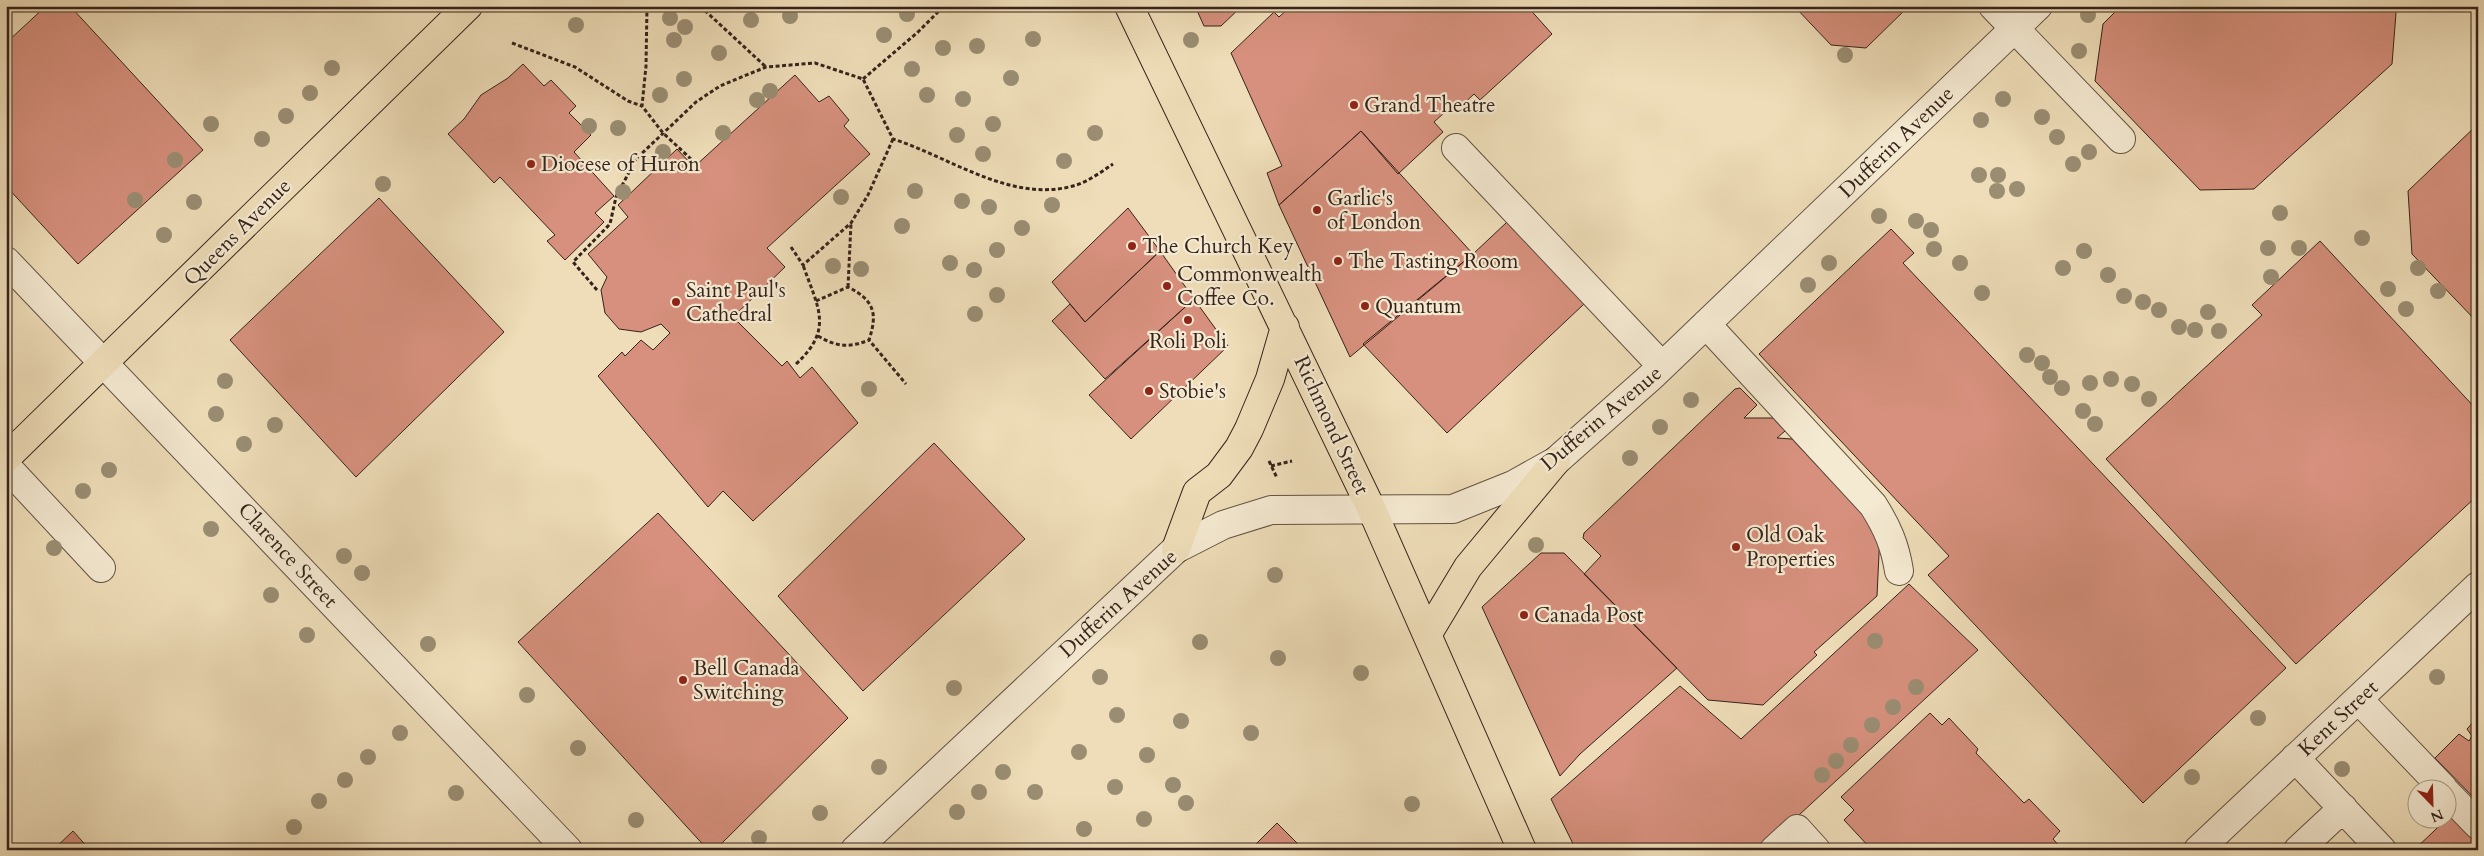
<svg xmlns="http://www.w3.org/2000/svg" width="2484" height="856" font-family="Cardo,serif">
<rect width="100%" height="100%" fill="#eeddb8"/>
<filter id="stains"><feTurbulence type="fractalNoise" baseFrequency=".004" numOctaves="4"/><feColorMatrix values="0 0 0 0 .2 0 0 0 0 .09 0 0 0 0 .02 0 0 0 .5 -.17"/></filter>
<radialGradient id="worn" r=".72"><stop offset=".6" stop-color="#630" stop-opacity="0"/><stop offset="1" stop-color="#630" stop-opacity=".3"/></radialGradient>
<path fill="#d6907d" stroke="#35231b" d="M46,6H70L203,150L78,264L6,186V43Z
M1195,6H1242L1221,26H1204Z
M1291,6H1527L1552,34L1480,100L1474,94L1459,108L1455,103L1434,122L1443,132L1398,174L1361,131L1279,205L1267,173L1282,166L1231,53L1274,12L1279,17Z
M1794,6H1909L1866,48L1831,45Z
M2121,6H2389L2396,13L2392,64L2254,189L2200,190L2095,81L2103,24Z
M523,64L544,86L551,80L576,106L569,113L591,135L574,152L614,196L595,213L604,222L565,260L547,241L555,235L500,177L494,183L448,134L464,119L481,95L508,78Z
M795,75L819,102L829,96L849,120L844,126L870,154L767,248L785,267L733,317L782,366L787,361L800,378L812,367L858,423L753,521L723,491L708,507L598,376L622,352L625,356L641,340L653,350L670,333L661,324L641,332L619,329L605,313L601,290L607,277L588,254L628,217L618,205L677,149L694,167Z
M2478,124V323L2412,254L2408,191Z
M1361,131L1473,254L1350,357L1279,205Z
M379,198L504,332L356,477L230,340Z
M1128,208L1160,251L1085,322L1052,282Z
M1507,222L1584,304L1447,433L1363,344L1473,254Z
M1891,229L1914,253L1903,263L2286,668L2143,803L1928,575L1949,556L1759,354Z
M2320,241L2478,411V473L2474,477L2478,481V495L2296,664L2106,459L2262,315L2252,305Z
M1160,251L1194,299L1105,379L1052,321L1070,304L1085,322Z
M1194,299L1228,346L1131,439L1089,395Z
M1740,388L1757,405L1744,418H1773L1785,431L1777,438L1792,439L1880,533L1877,596L1814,652L1817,655L1763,705L1708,700L1584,574L1601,556L1583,538L1584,533L1735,389Z
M934,443L1025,539L863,691L778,596Z
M658,513L848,718L715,850H708L518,642Z
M1541,553H1564L1677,668L1580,754L1560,776L1482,607Z
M1909,584L1978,650L1761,850H1576L1551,799L1680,686L1741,739Z
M1930,713L1942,725L1949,718L1978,749L1976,753L2024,803L2029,799L2060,831L2053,839L2063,850H1882L1877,845L1872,850L1844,820L1854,810L1841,797Z
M2476,719H2478V802L2435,758L2459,734L2469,741L2472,736L2467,729Z
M2453,813L2478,840V850H2414Z
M1277,823L1304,850H1250Z
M73,831L90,850H53Z"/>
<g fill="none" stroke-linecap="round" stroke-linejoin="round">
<g stroke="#635242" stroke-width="30">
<path id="minor" d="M1993,6L2121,139
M1456,148L1662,366
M6,261L568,850
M1706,324L1873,505C1887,527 1895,545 1899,571
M6,466L101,568
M2358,699L2443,788
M2295,758L2382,850
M2446,792L2478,825
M855,850L1176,549L1223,525L1271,510L1453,509L1513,485L1556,461L1654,374L2038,6
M1774,850L1797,829L1816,850
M2198,850L2478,586
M2298,850L2343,808"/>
</g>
<g stroke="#35231b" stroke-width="30">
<path id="major" d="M1129,6L1372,510L1522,850
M6,458L468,6
M1176,549L1197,492L1219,475L1239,448L1249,429L1270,379L1285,327
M1427,635L1468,567L1556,461"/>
</g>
<path stroke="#35231b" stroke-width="3" stroke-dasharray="4 2.5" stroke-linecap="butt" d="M647,6L646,66L642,106L663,133L691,159
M700,6L766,67
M512,43L575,67L628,101L642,106
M863,79L918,32L944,6
M791,247L803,265L851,223L868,195L893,139
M848,287L851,223
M597,290L573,262L610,224L616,197L636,159L696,102L720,86L766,67L815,63L863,79L893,139C950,157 1010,203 1073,186C1088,182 1101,172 1113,164
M816,301L848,287C874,300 878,313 869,340L906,384
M818,336C837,347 849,348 869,340
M796,364C834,329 818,308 803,265
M1269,461L1277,478
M1271,466L1292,461"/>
<use href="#minor" stroke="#f4e9d1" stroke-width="28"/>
<use href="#major" stroke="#eeddb8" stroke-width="28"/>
</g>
<g fill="#9a8d72">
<circle cx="907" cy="14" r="8"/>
<circle cx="2088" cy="15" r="8"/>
<circle cx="790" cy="16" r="8"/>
<circle cx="670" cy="18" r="8"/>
<circle cx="751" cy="20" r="8"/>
<circle cx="576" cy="25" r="8"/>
<circle cx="685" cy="27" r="8"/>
<circle cx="884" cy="35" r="8"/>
<circle cx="1033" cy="39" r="8"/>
<circle cx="674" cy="40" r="8"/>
<circle cx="1191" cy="40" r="8"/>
<circle cx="977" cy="46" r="8"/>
<circle cx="943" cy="48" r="8"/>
<circle cx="2079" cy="51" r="8"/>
<circle cx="719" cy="53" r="8"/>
<circle cx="1845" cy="55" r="8"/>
<circle cx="332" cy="68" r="8"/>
<circle cx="912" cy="69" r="8"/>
<circle cx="1011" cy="78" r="8"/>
<circle cx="684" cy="79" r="8"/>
<circle cx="770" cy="91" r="8"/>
<circle cx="310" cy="93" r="8"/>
<circle cx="660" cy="95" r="8"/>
<circle cx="927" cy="95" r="8"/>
<circle cx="963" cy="99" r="8"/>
<circle cx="2003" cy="99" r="8"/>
<circle cx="757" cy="100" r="8"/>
<circle cx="286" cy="116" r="8"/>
<circle cx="2042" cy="117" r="8"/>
<circle cx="1981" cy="120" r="8"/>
<circle cx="211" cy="124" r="8"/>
<circle cx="993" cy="124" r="8"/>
<circle cx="589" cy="126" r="8"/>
<circle cx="618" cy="128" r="8"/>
<circle cx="723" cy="133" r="8"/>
<circle cx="1095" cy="133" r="8"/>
<circle cx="957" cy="135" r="8"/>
<circle cx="2057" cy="137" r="8"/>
<circle cx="262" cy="139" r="8"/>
<circle cx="663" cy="152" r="8"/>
<circle cx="2089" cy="152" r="8"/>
<circle cx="983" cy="154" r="8"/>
<circle cx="175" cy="160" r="8"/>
<circle cx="1064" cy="161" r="8"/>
<circle cx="2073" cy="164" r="8"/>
<circle cx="1979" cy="175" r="8"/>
<circle cx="1998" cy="175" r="8"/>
<circle cx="383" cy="184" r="8"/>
<circle cx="2017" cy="189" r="8"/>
<circle cx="915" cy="191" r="8"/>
<circle cx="1997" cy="191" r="8"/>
<circle cx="623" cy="192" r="8"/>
<circle cx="841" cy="197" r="8"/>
<circle cx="135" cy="200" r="8"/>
<circle cx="962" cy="201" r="8"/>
<circle cx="194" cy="202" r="8"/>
<circle cx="1052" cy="205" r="8"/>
<circle cx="989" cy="207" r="8"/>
<circle cx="2280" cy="213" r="8"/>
<circle cx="1879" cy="216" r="8"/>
<circle cx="1916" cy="221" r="8"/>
<circle cx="902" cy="226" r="8"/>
<circle cx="1022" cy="228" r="8"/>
<circle cx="1931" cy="230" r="8"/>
<circle cx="164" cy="235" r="8"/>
<circle cx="2362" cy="238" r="8"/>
<circle cx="2268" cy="248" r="8"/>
<circle cx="2299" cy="248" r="8"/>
<circle cx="1934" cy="249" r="8"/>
<circle cx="997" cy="250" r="8"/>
<circle cx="2084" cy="251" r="8"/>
<circle cx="950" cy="263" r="8"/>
<circle cx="1829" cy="263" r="8"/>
<circle cx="1960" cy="263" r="8"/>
<circle cx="833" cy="266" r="8"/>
<circle cx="2063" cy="268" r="8"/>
<circle cx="2418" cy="268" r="8"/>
<circle cx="861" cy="269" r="8"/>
<circle cx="974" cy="270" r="8"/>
<circle cx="2108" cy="275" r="8"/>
<circle cx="2271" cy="277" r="8"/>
<circle cx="1808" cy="285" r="8"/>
<circle cx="2388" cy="289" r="8"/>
<circle cx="2438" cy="291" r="8"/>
<circle cx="1982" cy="293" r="8"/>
<circle cx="997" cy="295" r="8"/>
<circle cx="2124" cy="296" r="8"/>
<circle cx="2143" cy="302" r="8"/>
<circle cx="2406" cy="309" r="8"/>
<circle cx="2159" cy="310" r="8"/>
<circle cx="2208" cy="312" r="8"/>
<circle cx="975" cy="314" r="8"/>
<circle cx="2179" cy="327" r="8"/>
<circle cx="2195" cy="330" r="8"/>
<circle cx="2219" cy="331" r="8"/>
<circle cx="2027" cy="355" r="8"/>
<circle cx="2042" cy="363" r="8"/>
<circle cx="2050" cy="377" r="8"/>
<circle cx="2111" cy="379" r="8"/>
<circle cx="225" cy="381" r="8"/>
<circle cx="2090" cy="383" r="8"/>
<circle cx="2132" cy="384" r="8"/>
<circle cx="2062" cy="388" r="8"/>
<circle cx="869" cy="389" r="8"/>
<circle cx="2149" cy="399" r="8"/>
<circle cx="1691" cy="400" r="8"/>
<circle cx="2083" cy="411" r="8"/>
<circle cx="216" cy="414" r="8"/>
<circle cx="2095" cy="424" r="8"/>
<circle cx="275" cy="425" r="8"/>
<circle cx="1660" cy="427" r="8"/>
<circle cx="244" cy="444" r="8"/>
<circle cx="1630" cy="458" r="8"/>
<circle cx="109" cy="470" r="8"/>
<circle cx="83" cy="491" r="8"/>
<circle cx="211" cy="529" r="8"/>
<circle cx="1536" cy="545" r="8"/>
<circle cx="54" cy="548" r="8"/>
<circle cx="344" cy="556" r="8"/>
<circle cx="362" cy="573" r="8"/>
<circle cx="1275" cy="575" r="8"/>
<circle cx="271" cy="595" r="8"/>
<circle cx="307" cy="635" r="8"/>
<circle cx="1875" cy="641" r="8"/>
<circle cx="1200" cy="642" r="8"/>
<circle cx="428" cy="644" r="8"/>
<circle cx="1278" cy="658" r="8"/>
<circle cx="1361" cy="673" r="8"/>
<circle cx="1100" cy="677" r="8"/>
<circle cx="2437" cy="677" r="8"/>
<circle cx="1916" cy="687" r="8"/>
<circle cx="954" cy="688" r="8"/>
<circle cx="527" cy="695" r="8"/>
<circle cx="1893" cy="707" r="8"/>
<circle cx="1117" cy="715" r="8"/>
<circle cx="2258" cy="718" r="8"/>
<circle cx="1181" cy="721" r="8"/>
<circle cx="1872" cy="725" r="8"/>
<circle cx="400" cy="733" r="8"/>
<circle cx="1251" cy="733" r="8"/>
<circle cx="1851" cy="745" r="8"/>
<circle cx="578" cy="748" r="8"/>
<circle cx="1079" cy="752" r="8"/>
<circle cx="1147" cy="755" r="8"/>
<circle cx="368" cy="757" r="8"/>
<circle cx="1836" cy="761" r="8"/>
<circle cx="879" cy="767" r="8"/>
<circle cx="2342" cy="769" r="8"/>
<circle cx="1003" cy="772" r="8"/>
<circle cx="1822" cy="775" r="8"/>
<circle cx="2192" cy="777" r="8"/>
<circle cx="345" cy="780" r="8"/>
<circle cx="1173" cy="785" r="8"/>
<circle cx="1115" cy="787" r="8"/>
<circle cx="979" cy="792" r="8"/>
<circle cx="1035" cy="792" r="8"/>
<circle cx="456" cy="793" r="8"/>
<circle cx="319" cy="801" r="8"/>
<circle cx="1186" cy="803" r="8"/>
<circle cx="1412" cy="804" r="8"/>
<circle cx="957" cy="812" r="8"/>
<circle cx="820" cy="813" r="8"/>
<circle cx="1144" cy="819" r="8"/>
<circle cx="636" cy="820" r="8"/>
<circle cx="294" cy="827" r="8"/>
<circle cx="1084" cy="829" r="8"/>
<circle cx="759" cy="838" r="8"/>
</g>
<g fill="#8f2418" stroke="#f4e9d1" stroke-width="2">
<circle cx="1354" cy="105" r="5"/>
<circle cx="531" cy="164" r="5"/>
<circle cx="1317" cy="210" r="5"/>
<circle cx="1132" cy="246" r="5"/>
<circle cx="1338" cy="261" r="5"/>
<circle cx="1167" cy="286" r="5"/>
<circle cx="676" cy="302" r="5"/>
<circle cx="1365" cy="306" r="5"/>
<circle cx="1188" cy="320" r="5"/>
<circle cx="1149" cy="391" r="5"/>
<circle cx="1736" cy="547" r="5"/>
<circle cx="1524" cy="615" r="5"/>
<circle cx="683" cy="680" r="5"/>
</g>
<g text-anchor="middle" stroke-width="4.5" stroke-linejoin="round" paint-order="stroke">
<g font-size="21" fill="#35231b" stroke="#f4e9d1" text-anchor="start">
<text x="1364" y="112">Grand Theatre</text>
<text x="541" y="171">Diocese of Huron</text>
<text x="1327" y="205">Garlic's<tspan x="1327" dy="24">of London</tspan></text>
<text x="1142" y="253">The Church Key</text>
<text x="1348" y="268">The Tasting Room</text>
<text x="1177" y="281">Commonwealth<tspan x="1177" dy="24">Coffee Co.</tspan></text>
<text x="686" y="297">Saint Paul's<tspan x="686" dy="24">Cathedral</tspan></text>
<text x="1375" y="313">Quantum</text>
<text x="1188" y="348" text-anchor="middle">Roli Poli</text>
<text x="1159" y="398">Stobie's</text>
<text x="1746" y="542">Old Oak<tspan x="1746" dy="24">Properties</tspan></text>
<text x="1534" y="622">Canada Post</text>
<text x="693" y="675">Bell Canada<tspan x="693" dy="24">Switching</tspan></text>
</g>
<g font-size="21" fill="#35231b" stroke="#f4e9d1">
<text transform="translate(1896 142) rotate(-44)" y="7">Dufferin Avenue</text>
<text transform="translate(237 232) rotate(-45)" y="7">Queens Avenue</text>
<text transform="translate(1601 418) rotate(-40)" y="7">Dufferin Avenue</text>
<text transform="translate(1332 425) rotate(65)" y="7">Richmond Street</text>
<text transform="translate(288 555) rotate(47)" y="7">Clarence Street</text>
<text transform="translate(1118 603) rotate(-42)" y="7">Dufferin Avenue</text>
<text transform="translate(2338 718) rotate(-43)" y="7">Kent Street</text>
</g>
</g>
<rect width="2484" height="856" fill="none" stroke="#eeddb8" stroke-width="25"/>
<rect x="8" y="8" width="2469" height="841" fill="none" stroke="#35231b" stroke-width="2.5"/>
<rect x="12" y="12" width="2459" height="831" fill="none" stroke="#35231b"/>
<g transform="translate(2432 804) rotate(157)"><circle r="24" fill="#f4e9d1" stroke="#a89a88"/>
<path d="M0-4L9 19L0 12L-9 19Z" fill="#8f2418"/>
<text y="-8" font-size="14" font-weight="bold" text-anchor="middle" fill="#35231b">N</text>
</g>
<rect width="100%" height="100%" filter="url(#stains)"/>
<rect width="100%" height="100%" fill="url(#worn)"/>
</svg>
